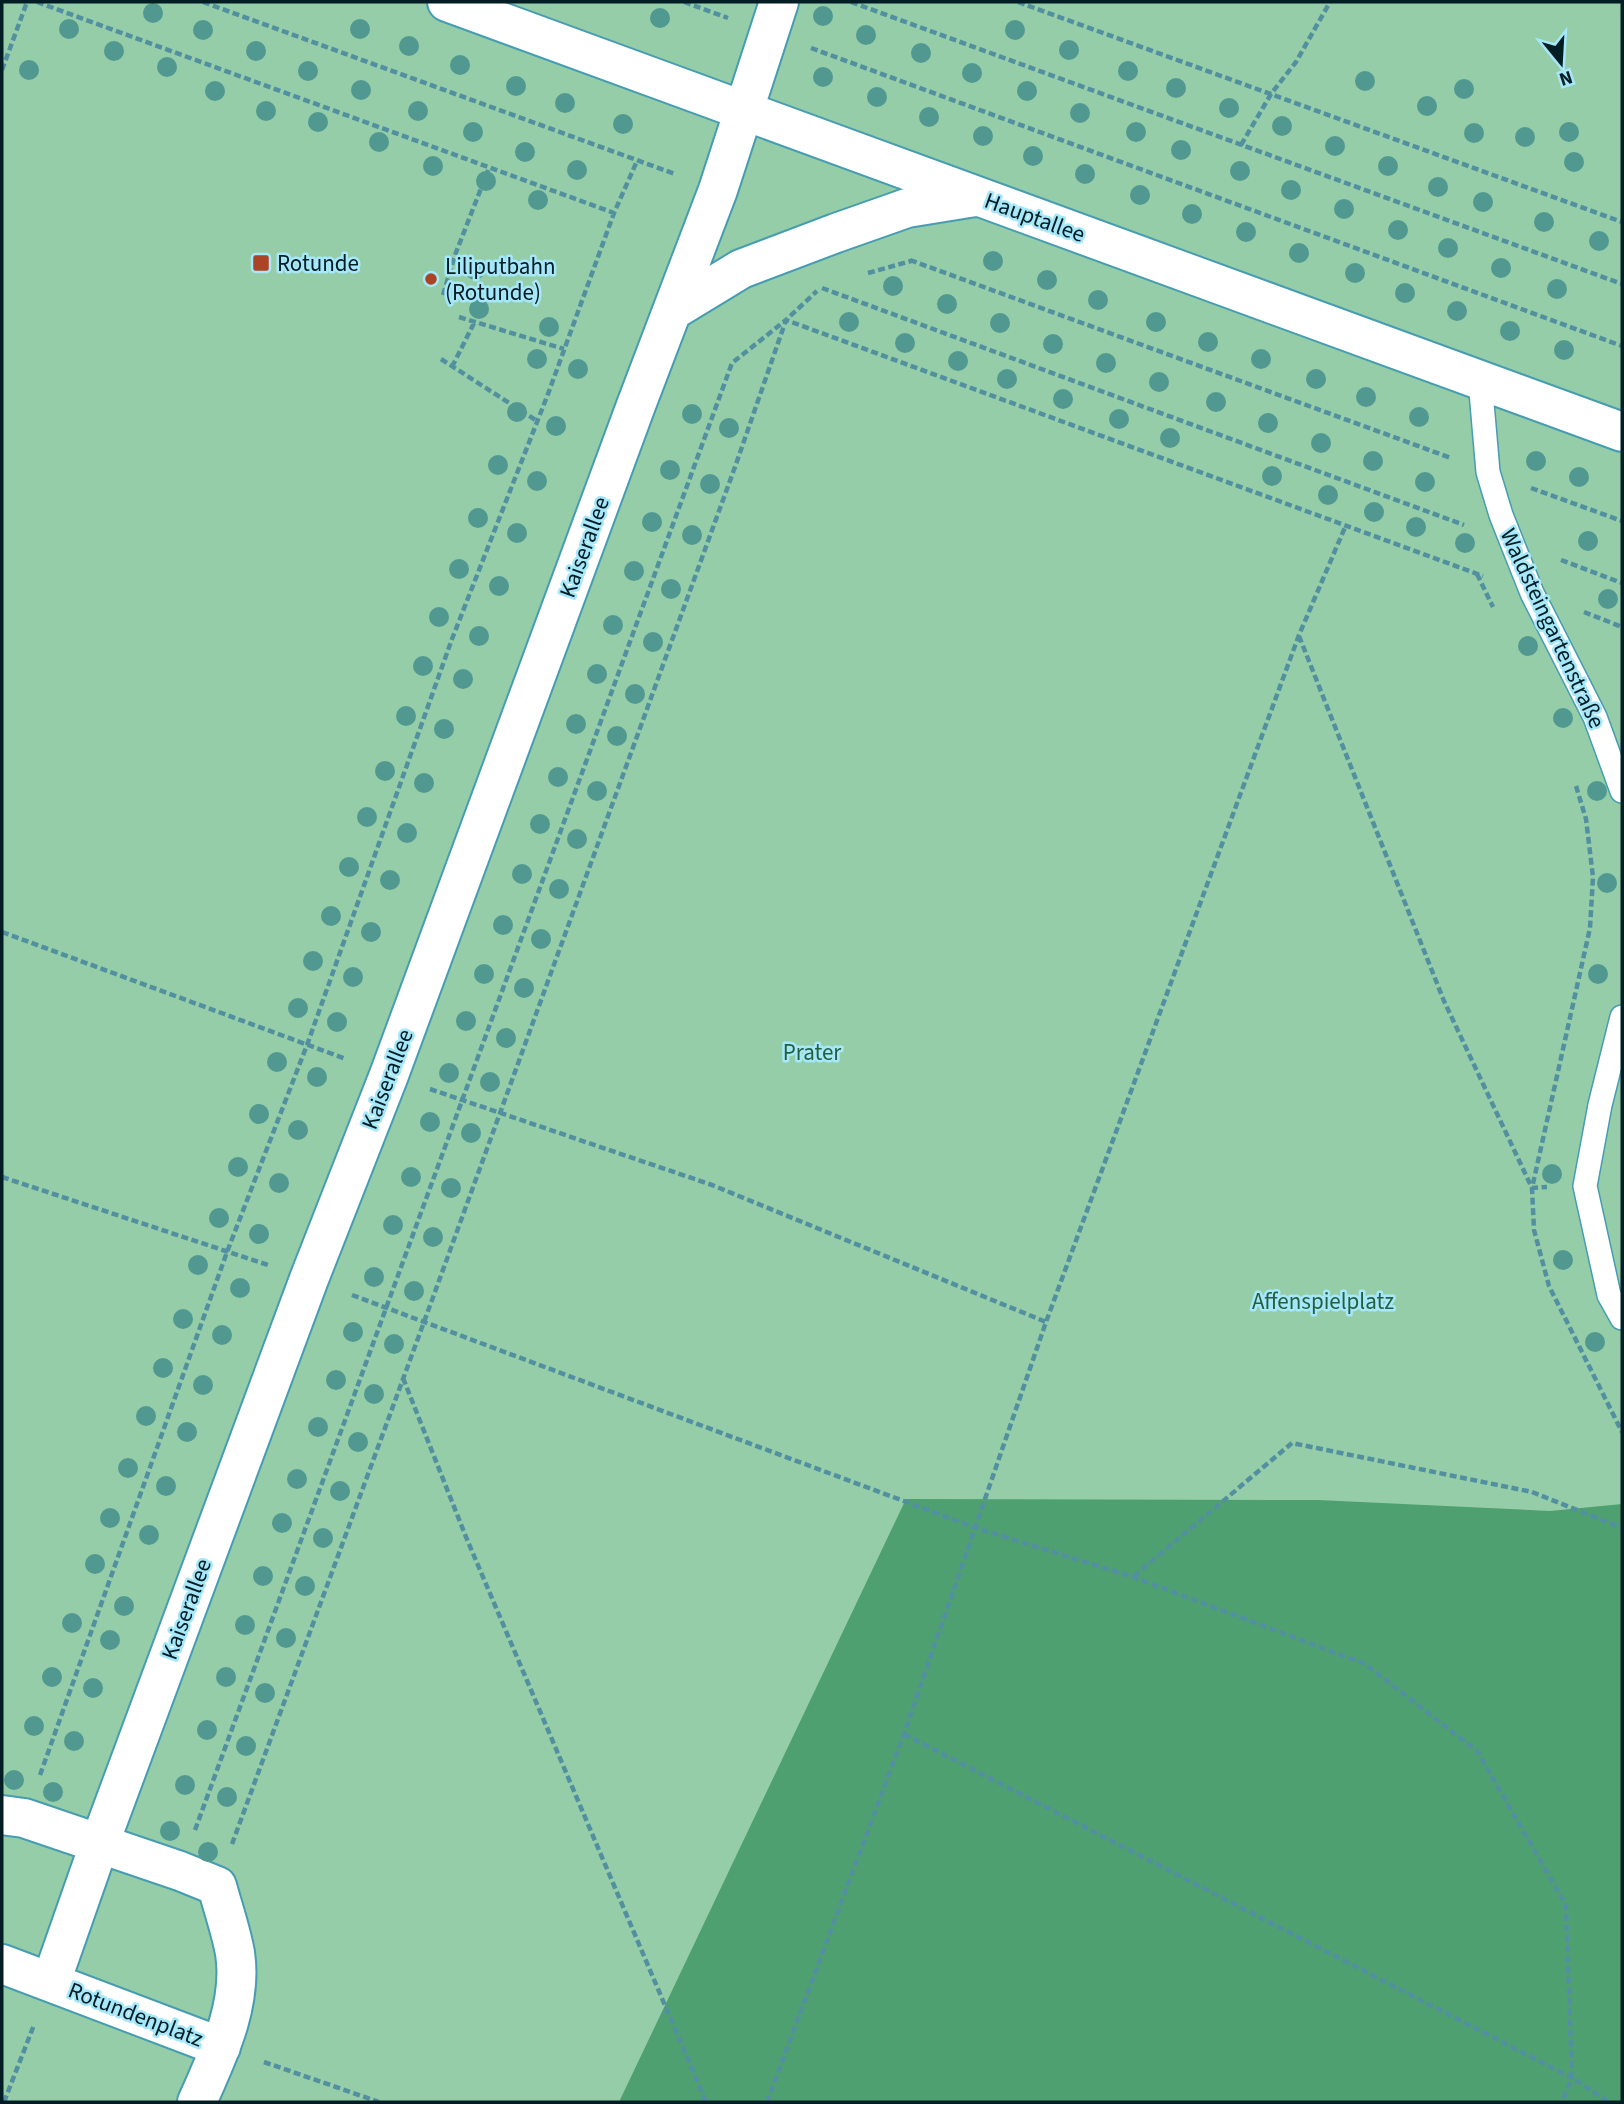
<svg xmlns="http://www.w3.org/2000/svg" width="1624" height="2104" font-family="'Source Sans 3',sans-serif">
<rect width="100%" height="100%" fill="#88def4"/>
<path fill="#95cda9" d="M2,2H1622V2102H2Z"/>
<path fill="#4ea071" d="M906,1499L1318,1500L1550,1511L1622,1504V2102H619Z"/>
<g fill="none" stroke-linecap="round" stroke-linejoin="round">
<g stroke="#469db2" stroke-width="26">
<path id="service" d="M1480,380L1488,472L1501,515L1532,593L1595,717L1622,791
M1622,1017L1600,1105L1585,1186L1609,1295L1622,1318"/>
</g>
<g stroke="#469db2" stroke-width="42">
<path id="minor" d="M447,2L1622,432
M672,311L741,269L836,233L907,208L975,197
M2,1815L24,1818L180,1871L217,1886C223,1908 231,1931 235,1953C243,2005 217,2057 197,2102
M2,1964L221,2047
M51,1982L99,1845L309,1279L389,1075L635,408L718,190L779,2"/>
</g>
<path stroke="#5290a0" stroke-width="4.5" stroke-dasharray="7 3.5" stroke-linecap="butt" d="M37,2L614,213
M203,2L675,174
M684,2L728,18
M851,2L1622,284
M1018,2L1622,222
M811,48L1622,346
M2,70L27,2
M1241,145L1271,94L1296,62L1330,2
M910,260L1451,458
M868,273L911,261
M822,288L1464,525
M443,295L455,255L489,168
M459,317L564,349
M441,359L537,421
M452,367L474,323
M1531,488L1622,521
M1561,560L1622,583
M1477,574L1493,607
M1584,612L1622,627
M1299,636L1444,1001L1532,1188L1547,1187
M1576,786L1586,819L1593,877L1590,928L1532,1188L1534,1230L1549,1286L1622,1432
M2,932L346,1059
M430,1089L712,1185L1046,1322
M2,1177L268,1265
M352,1295L976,1528L1133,1577L1365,1664L1477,1751L1566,1905L1572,2078L1609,2102
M403,1378L466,1537L706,2102
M1134,1576L1292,1443L1532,1492L1622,1528
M904,1734L1572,2078L1562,2102
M40,1775L227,1252L307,1045L452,639L548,394L614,213L637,161
M195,1830L732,363L786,320L1483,576
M232,1844L424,1322L735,467L786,320L817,291
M264,2062L379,2102
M4,2102L34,2025
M767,2102L904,1734L1046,1322L1299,635L1346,525"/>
<use href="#service" stroke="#fff" stroke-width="23"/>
<use href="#minor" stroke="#fff" stroke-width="38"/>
</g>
<g fill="#519990">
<circle cx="153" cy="13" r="10"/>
<circle cx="823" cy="16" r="10"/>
<circle cx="660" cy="18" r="10"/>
<circle cx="69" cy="29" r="10"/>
<circle cx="360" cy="29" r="10"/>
<circle cx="203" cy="30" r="10"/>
<circle cx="1015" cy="30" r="10"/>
<circle cx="866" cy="35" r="10"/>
<circle cx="409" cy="46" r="10"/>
<circle cx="1069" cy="50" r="10"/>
<circle cx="114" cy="51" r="10"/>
<circle cx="256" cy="51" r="10"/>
<circle cx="921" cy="53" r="10"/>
<circle cx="460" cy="65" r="10"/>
<circle cx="167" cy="67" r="10"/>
<circle cx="29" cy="70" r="10"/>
<circle cx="308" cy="71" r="10"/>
<circle cx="1128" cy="71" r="10"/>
<circle cx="972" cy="73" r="10"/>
<circle cx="823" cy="77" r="10"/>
<circle cx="1365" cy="81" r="10"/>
<circle cx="516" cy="86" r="10"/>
<circle cx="1176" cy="88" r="10"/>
<circle cx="1464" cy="89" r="10"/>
<circle cx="361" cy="90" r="10"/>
<circle cx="215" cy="91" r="10"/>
<circle cx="1027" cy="91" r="10"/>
<circle cx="877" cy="97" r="10"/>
<circle cx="565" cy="103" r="10"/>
<circle cx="1427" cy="106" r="10"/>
<circle cx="1229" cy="108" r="10"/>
<circle cx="266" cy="111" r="10"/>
<circle cx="418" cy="111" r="10"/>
<circle cx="1080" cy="113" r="10"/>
<circle cx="929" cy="117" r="10"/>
<circle cx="318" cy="122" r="10"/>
<circle cx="623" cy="124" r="10"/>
<circle cx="1282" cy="126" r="10"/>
<circle cx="473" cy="132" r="10"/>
<circle cx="1136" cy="132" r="10"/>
<circle cx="1569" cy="132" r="10"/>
<circle cx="1474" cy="133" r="10"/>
<circle cx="983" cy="136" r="10"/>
<circle cx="1525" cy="137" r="10"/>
<circle cx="379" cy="142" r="10"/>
<circle cx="1335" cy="146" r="10"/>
<circle cx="1181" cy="150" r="10"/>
<circle cx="525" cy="152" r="10"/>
<circle cx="1033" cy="156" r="10"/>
<circle cx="1574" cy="162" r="10"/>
<circle cx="433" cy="166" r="10"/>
<circle cx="1388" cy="166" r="10"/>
<circle cx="577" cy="170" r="10"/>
<circle cx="1240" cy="171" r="10"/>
<circle cx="1085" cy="174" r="10"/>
<circle cx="486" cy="181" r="10"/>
<circle cx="1438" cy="187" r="10"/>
<circle cx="1291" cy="190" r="10"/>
<circle cx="1140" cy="195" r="10"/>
<circle cx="538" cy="200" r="10"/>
<circle cx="1483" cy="202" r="10"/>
<circle cx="1344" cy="209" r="10"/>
<circle cx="1192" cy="214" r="10"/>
<circle cx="1544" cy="222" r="10"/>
<circle cx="1398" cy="230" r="10"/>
<circle cx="1246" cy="232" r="10"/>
<circle cx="1599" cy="241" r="10"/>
<circle cx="1448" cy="248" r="10"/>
<circle cx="1299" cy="253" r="10"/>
<circle cx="993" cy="261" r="10"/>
<circle cx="1501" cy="268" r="10"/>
<circle cx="475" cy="270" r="10"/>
<circle cx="1355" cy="273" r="10"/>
<circle cx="1047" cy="280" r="10"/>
<circle cx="893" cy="286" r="10"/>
<circle cx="1557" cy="289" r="10"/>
<circle cx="1405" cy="293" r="10"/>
<circle cx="1098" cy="300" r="10"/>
<circle cx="947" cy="304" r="10"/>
<circle cx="479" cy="309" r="10"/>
<circle cx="1457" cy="311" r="10"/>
<circle cx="849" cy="322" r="10"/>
<circle cx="1156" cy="322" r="10"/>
<circle cx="1000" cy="323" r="10"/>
<circle cx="549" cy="327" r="10"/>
<circle cx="1510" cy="331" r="10"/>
<circle cx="1208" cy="342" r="10"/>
<circle cx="905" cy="343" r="10"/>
<circle cx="1053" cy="344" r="10"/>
<circle cx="1564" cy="350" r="10"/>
<circle cx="537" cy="359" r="10"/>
<circle cx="1261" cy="359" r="10"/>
<circle cx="958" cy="361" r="10"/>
<circle cx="1106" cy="363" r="10"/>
<circle cx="578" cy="369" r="10"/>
<circle cx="1007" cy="379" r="10"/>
<circle cx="1316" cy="379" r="10"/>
<circle cx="1159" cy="382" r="10"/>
<circle cx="1366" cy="397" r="10"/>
<circle cx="1063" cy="399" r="10"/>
<circle cx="1216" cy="402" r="10"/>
<circle cx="517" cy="412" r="10"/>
<circle cx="692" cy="414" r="10"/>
<circle cx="1419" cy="417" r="10"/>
<circle cx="1119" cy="419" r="10"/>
<circle cx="1268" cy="423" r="10"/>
<circle cx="556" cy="426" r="10"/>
<circle cx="729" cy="428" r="10"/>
<circle cx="1170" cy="438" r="10"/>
<circle cx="1321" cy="443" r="10"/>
<circle cx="1373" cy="461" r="10"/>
<circle cx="1536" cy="461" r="10"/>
<circle cx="498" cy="465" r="10"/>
<circle cx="670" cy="470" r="10"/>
<circle cx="1272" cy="476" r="10"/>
<circle cx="1579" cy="477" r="10"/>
<circle cx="537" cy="481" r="10"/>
<circle cx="1425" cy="482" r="10"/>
<circle cx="710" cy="484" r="10"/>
<circle cx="1328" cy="495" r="10"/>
<circle cx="1374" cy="512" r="10"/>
<circle cx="478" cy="518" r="10"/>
<circle cx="652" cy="522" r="10"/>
<circle cx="1416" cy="527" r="10"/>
<circle cx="517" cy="533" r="10"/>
<circle cx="692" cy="535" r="10"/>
<circle cx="1588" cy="541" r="10"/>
<circle cx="1465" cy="543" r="10"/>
<circle cx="459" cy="569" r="10"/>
<circle cx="634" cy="571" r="10"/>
<circle cx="499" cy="586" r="10"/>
<circle cx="671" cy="589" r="10"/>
<circle cx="1608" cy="599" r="10"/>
<circle cx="439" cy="617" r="10"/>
<circle cx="613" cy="625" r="10"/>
<circle cx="479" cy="636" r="10"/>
<circle cx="653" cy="642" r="10"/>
<circle cx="1528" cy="646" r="10"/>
<circle cx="423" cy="666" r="10"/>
<circle cx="597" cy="674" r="10"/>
<circle cx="463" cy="679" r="10"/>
<circle cx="635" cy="694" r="10"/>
<circle cx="406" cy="716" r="10"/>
<circle cx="1563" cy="718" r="10"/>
<circle cx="576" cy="724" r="10"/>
<circle cx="444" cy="729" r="10"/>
<circle cx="617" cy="736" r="10"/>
<circle cx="385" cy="771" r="10"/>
<circle cx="558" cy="777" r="10"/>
<circle cx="424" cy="783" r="10"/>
<circle cx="597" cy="791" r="10"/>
<circle cx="1597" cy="791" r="10"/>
<circle cx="367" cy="817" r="10"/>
<circle cx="540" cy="824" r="10"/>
<circle cx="407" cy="833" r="10"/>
<circle cx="577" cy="839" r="10"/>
<circle cx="349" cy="867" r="10"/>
<circle cx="522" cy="874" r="10"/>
<circle cx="390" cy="880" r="10"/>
<circle cx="1607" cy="883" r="10"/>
<circle cx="559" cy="889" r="10"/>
<circle cx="331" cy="916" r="10"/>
<circle cx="503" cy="925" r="10"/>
<circle cx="371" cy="932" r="10"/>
<circle cx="541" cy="939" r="10"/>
<circle cx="313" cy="961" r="10"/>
<circle cx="484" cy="974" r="10"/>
<circle cx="1598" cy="974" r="10"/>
<circle cx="353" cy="977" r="10"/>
<circle cx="524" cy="988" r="10"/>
<circle cx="298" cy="1008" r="10"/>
<circle cx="466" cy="1021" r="10"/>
<circle cx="337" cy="1022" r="10"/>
<circle cx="506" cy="1038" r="10"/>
<circle cx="277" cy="1062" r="10"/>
<circle cx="449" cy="1073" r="10"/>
<circle cx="317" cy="1077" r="10"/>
<circle cx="490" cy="1082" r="10"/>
<circle cx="259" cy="1114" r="10"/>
<circle cx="430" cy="1122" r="10"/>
<circle cx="298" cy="1130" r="10"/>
<circle cx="471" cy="1133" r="10"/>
<circle cx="238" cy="1167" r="10"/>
<circle cx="1552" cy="1174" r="10"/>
<circle cx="411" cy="1177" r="10"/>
<circle cx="279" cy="1183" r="10"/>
<circle cx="451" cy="1188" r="10"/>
<circle cx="219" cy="1218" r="10"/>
<circle cx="393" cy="1225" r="10"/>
<circle cx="259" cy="1234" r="10"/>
<circle cx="433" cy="1237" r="10"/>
<circle cx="1563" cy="1260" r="10"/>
<circle cx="198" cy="1265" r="10"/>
<circle cx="374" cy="1277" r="10"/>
<circle cx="240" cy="1288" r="10"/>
<circle cx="414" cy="1291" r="10"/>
<circle cx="183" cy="1319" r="10"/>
<circle cx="353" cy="1332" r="10"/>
<circle cx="222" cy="1335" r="10"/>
<circle cx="1595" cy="1342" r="10"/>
<circle cx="394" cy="1344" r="10"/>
<circle cx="163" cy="1368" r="10"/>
<circle cx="336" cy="1380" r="10"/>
<circle cx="203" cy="1385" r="10"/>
<circle cx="374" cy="1394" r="10"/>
<circle cx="146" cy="1416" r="10"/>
<circle cx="318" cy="1427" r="10"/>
<circle cx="187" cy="1432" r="10"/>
<circle cx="358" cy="1442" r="10"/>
<circle cx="128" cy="1468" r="10"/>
<circle cx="297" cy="1479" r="10"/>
<circle cx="166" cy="1486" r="10"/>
<circle cx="340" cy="1491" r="10"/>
<circle cx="110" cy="1518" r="10"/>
<circle cx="282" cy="1523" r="10"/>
<circle cx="149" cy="1535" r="10"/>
<circle cx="323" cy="1538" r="10"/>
<circle cx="95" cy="1564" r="10"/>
<circle cx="263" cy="1576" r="10"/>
<circle cx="305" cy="1586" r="10"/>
<circle cx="124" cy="1606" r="10"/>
<circle cx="72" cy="1623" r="10"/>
<circle cx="245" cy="1625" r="10"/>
<circle cx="286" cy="1638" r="10"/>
<circle cx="110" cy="1640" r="10"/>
<circle cx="52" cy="1677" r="10"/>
<circle cx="226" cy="1677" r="10"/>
<circle cx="93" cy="1688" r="10"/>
<circle cx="265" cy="1693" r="10"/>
<circle cx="34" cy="1726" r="10"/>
<circle cx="207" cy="1730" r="10"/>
<circle cx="74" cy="1741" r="10"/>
<circle cx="246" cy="1746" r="10"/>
<circle cx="14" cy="1780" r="10"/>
<circle cx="185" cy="1785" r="10"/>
<circle cx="53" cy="1792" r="10"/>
<circle cx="227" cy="1797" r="10"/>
<circle cx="170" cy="1831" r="10"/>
<circle cx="208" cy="1852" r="10"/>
</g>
<g fill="#ab4325" stroke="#a6e8fa" stroke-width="2.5">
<rect x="252" y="254" width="18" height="18" rx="3.5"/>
<circle cx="431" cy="279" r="7"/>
</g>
<g text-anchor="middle" stroke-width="5" stroke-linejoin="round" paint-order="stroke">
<g font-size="23" fill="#021d24" stroke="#a6e8fa">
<text transform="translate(1035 217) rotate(20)" y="8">Hauptallee</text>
<text transform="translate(584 547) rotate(-70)" y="8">Kaiserallee</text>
<text transform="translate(1553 628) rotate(65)" y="8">Waldsteingartenstraße</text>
<text transform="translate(387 1079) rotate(-69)" y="8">Kaiserallee</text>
<text transform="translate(186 1609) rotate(-70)" y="8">Kaiserallee</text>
<text transform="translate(136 2014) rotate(21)" y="8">Rotundenplatz</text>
</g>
<g font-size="23" fill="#021d24" stroke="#a6e8fa" text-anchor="start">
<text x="277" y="271">Rotunde</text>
<text x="445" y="274">Liliputbahn<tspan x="445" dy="26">(Rotunde)</tspan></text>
</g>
<g font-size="23" fill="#24603f" stroke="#a6e8fa">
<text x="812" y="1060">Prater</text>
<text x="1323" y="1309">Affenspielplatz</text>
</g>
</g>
<rect width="1624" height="2104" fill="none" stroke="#021d24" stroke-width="7"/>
<g transform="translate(1561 63) rotate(162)" stroke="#a6e8fa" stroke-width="5" paint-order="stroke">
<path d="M0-5L12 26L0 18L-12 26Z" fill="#021d24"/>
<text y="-10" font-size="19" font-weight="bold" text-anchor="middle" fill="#021d24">N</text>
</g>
</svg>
